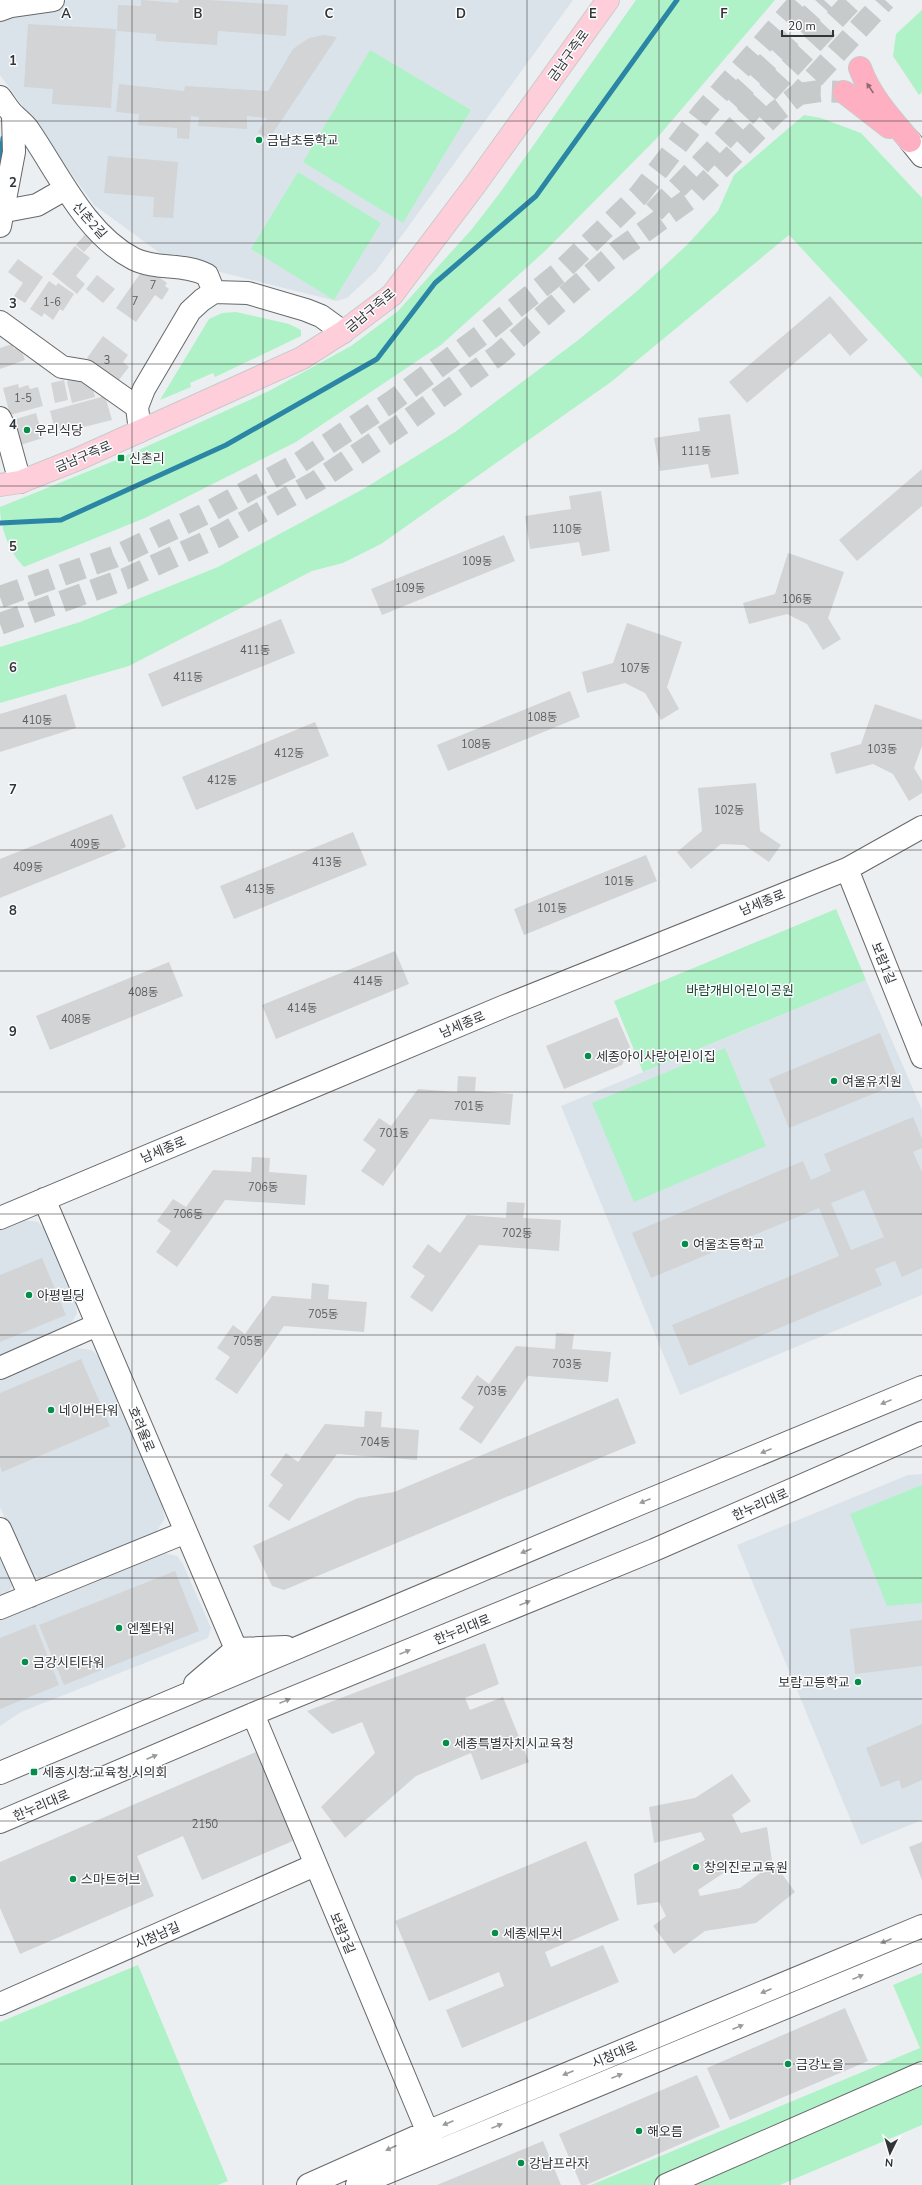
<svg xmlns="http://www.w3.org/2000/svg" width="922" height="2185" font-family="'Nunito Sans','Noto Sans KR',sans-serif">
<rect width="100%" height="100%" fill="#eceff1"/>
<path fill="#dbe3ea" d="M70,0H573L376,271L347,298L336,301L168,259L94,205L0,75V18L13,11Z
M866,980L922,1110V1295L680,1395L561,1106Z
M23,1220L38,1222L45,1230L75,1299L77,1313L68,1329L0,1357V1229Z
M77,1348L92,1350L99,1357L162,1504L165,1518L155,1534L42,1580L28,1570L0,1507V1380Z
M922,1474V1820L861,1845L737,1545L908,1475Z
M0,1546L13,1584L4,1600L0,1602Z
M163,1553L177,1556L183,1564L211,1628L208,1638L21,1712L0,1726V1620Z"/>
<path fill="#aff2c7" d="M636,0H775L657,138L545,251L441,345L296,442L145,518L24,567C10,553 0,528 0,507L121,458L269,391L351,346L398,311L472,229L499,194Z
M922,10V92L919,95L893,56L896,34Z
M370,50L471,110L403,223L303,162Z
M804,115L821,118L861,133L922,198V378L789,235L611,382L381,544L343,563L312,571L129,666L0,703V647L80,622L218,567L365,488L455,432L577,341L636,292L687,245L718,211L734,175Z
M298,172L381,223L334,300L251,249Z
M236,312L289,324L301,330V336L215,377L213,373L190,383L191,387L160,400L209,319L222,313Z
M836,909L866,980L643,1072L614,1001Z
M725,1048L766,1146L634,1202L592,1103Z
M922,1485V1603L887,1606L850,1514Z
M138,1965L228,2181L218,2185H0V2022Z
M922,1973V2125L780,2185H591L920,2048L893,1985Z"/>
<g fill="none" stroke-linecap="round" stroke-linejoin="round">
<path stroke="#2b86a6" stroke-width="5" d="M0,166L3,138
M0,523L61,520L226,445L377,359L435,283L536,196L677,0"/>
</g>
<path fill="#d2d4d6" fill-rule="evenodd" d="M141,0L178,3L179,0H208L288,5L286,36L218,31L217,45L156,41V34L117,31L118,5L141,6Z
M28,24L116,29L111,108L52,104L53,89L24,87Z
M324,35L337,37L269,139L258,132L267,118L247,116V129L198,126L199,117L191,116L189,139L177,138V128L138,125L139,114L116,112L119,84L184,91L185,86L268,91L293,49L309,38Z
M108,156L178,162L173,218L153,217L154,197L104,193Z
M87,232L96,239L84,252L76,245Z
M75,246L90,258L76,276L85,284L77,294L52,274Z
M18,259L43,277L25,303L14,296L23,283L8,272Z
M145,267L167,283L165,286L169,289L162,300L155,295L136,322L116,308L135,281L139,284L135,281Z
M97,275L115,289L103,303L86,289Z
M49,281L56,286L58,283L74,294L63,311L60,309L53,320L44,313L42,317L30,309Z
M830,296L868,340L850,356L830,333L747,403L729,382Z
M103,336L128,355L123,362L129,367L118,381L87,358Z
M12,344L14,349L20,346L25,360L0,369V348Z
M70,377L91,382L95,397L72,403L67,382Z
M64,380L68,400L55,403L51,383Z
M18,384L19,388L28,385L30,389L38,387L43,406L10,415L3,388Z
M105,396L112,420L56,434L50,411Z
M36,413L43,438L17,446L9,421Z
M730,414L739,474L711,478L708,464L660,471L654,438L700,431L698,418Z
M922,469V506L857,561L839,540Z
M601,491L610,551L582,556L579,542L530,549L525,516L571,509L569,496Z
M504,535L515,561L382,615L371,589Z
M788,553L844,572L828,618L841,639L823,650L807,624L787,614L749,624L743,603L775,594Z
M281,619L295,653L162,707L148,674Z
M627,623L682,642L667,687L679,709L661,720L645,693L625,683L587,693L582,672L613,663Z
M570,691L580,717L448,771L437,745Z
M66,694L76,728L0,752V714Z
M875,704L922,720V746L914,768L922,781V793L909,801L893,774L873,764L836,774L830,753L861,744Z
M315,722L329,756L196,810L182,777Z
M756,783L760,831L781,845L769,862L744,845L721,844L691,869L677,852L702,831L698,788Z
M112,814L126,847L0,898V859Z
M353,832L367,865L234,919L220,886Z
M646,855L657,881L524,935L514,909Z
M395,951L409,984L276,1039L262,1005Z
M169,962L183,996L50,1050L36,1016Z
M617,1017L630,1047L622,1065L564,1089L546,1046Z
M880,1033L900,1083L789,1128L769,1079Z
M458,1076L476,1077L475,1091L513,1094L510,1125L430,1119L383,1186L361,1171L376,1150L363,1140L379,1118L391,1126L418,1089L457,1092Z
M913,1117L922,1139V1148L913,1152L922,1172V1268L902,1277L895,1261L875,1269L882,1285L689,1366L672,1325L839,1256L819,1208L651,1278L632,1233L803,1161L811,1180L831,1171L824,1154ZM864,1190L884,1237L851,1250L831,1203Z
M252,1157L270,1158L269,1172L307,1175L305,1205L225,1200L177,1267L156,1252L171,1231L157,1221L173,1199L186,1207L213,1170L251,1172Z
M507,1202L525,1203L523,1218L561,1220L559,1251L479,1245L432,1312L410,1297L425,1276L412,1267L428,1244L440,1253L467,1215L506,1218Z
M42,1258L66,1315L0,1342V1275Z
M312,1283L329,1285L328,1299L367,1302L364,1332L284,1326L237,1394L215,1379L230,1357L217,1348L233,1325L245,1334L272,1296L311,1299Z
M556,1333L574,1334L572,1349L611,1352L608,1382L528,1376L481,1444L459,1429L474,1407L461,1398L477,1375L489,1384L516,1346L555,1349Z
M81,1359L110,1426L2,1472L0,1466V1393Z
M618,1398L636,1443L284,1590L272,1586L253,1546L358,1498L394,1492Z
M365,1411L382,1412L381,1427L419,1430L417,1460L337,1454L289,1521L268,1506L283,1485L270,1475L286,1453L298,1462L325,1424L364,1427Z
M175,1571L199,1631L64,1685L39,1625Z
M922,1620V1666L855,1674L850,1629Z
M35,1624L59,1685L0,1709V1638Z
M485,1643L499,1684L465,1698L470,1710L503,1697L529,1762L481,1780L471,1753L416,1776L345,1838L321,1807L375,1753L362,1722L332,1734L307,1711Z
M922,1724V1780L902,1789L899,1780L881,1787L866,1748Z
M256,1752L295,1840L202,1880L183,1836L137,1856L154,1896L20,1954L0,1908V1862Z
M732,1774L751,1801L732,1815L741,1833L767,1827L772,1861L728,1870L698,1890L700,1896L740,1888L774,1863L795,1892L756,1923L705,1931L674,1954L653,1926L666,1916L659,1902L637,1905L634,1874L705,1840L701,1832L654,1843L649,1807L695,1798Z
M586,1841L619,1920L545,1952L551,1967L603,1945L619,1982L462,2048L446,2010L504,1986L499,1972L429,2001L395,1921Z
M922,1842V1880L909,1847Z
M845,2008L868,2061L730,2120L707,2068Z
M697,2075L720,2127L586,2185H581L559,2134Z
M543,2141L561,2185H437Z"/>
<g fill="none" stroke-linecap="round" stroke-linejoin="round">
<path stroke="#c7cacb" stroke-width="22" stroke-dasharray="22 11" stroke-linecap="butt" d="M799,94L820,91L844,92
M731,102L824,0
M654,212L715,149L853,0
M0,597L114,557L207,513L299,463L391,402L483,334L560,272L639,195L703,112L801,0
M0,624L127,578L219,536L317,481L408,420L498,355L619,250L692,197L776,112L799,94L885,0"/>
<g stroke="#66686a" stroke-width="24">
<path id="minor" d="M0,10L11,6L53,0
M0,97C5,103 9,111 15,116C19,120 24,124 28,129C58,172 85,234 134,259C156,270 184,263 207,275L214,292
M910,141L922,156
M0,212L37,205L65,189
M0,226L14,152L13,115
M0,322L62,367L86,371L137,407
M0,418L6,431L20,482
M140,431L137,407L144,389L190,311L202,300L214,292L248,293L306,310L321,316L343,332
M847,869L922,1057
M44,1199L236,1649
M0,1218L505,1006L847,869L922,827
M0,1368L97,1325
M0,1529L30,1596
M0,1608L186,1532
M195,1684L236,1649L286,1647
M253,1714L433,2145
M0,1773L632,1507L922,1387
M0,1822L253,1714L654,1550L922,1433
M0,2004L315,1865
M308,2185L427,2132L922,1926
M357,2185L922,1951
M666,2185L922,2073"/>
</g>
<g stroke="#cacaca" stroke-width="24">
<path id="major" d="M0,485L20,482L78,459L302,358L343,332L392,295L475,185L608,0"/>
</g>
<g stroke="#cacaca" stroke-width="24">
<path id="highway" d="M860,68C870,96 891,119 910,141
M844,92L889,127"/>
</g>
<use href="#minor" stroke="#fff" stroke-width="22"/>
<use href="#major" stroke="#fecfda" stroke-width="22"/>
<use href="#highway" stroke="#feafc2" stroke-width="22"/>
</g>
<defs><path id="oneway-solid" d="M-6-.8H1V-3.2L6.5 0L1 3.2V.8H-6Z"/></defs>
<use fill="#8e6b74" href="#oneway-solid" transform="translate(870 88) rotate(-124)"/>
<g fill="#999a9a">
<use href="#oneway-solid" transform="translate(886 1402) rotate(158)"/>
<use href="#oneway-solid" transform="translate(766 1451) rotate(158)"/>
<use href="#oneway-solid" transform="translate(645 1501) rotate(158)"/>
<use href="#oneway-solid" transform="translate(526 1551) rotate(157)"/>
<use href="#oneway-solid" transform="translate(525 1603) rotate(-22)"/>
<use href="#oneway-solid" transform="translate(405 1652) rotate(-22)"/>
<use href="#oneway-solid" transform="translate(285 1701) rotate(-22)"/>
<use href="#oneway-solid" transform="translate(152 1757) rotate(-23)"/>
<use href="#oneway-solid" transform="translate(886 1941) rotate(157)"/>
<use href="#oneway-solid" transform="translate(858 1977) rotate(-22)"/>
<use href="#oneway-solid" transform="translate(766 1991) rotate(157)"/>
<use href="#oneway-solid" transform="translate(738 2027) rotate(-22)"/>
<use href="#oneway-solid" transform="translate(568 2073) rotate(157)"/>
<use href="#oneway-solid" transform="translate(617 2076) rotate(-22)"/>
<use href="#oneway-solid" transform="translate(448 2123) rotate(157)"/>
<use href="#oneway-solid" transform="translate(497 2126) rotate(-22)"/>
<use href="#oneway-solid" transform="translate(391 2148) rotate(156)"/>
</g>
<path fill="none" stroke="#333435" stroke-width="1" stroke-opacity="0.55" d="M132,0V2185M263,0V2185M395,0V2185M527,0V2185M659,0V2185M790,0V2185M0,121H922M0,243H922M0,364H922M0,486H922M0,607H922M0,728H922M0,850H922M0,971H922M0,1092H922M0,1214H922M0,1335H922M0,1457H922M0,1578H922M0,1699H922M0,1821H922M0,1942H922M0,2064H922"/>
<g fill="#068d4a" stroke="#fafcfe" stroke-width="1.5">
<circle cx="259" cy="140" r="4"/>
<circle cx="27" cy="430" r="4"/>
<rect x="117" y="454" width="8" height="8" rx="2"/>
<circle cx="588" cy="1056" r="4"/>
<circle cx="834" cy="1081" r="4"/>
<circle cx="685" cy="1244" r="4"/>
<circle cx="29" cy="1295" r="4"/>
<circle cx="51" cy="1410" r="4"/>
<circle cx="119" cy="1628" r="4"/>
<circle cx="25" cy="1662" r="4"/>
<circle cx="858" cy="1682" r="4"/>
<circle cx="446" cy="1743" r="4"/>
<rect x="30" y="1768" width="8" height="8" rx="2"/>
<circle cx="696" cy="1867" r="4"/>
<circle cx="73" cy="1879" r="4"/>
<circle cx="495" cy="1933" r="4"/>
<circle cx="788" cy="2064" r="4"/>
<circle cx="639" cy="2131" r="4"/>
<circle cx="521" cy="2163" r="4"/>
</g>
<g text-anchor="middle" stroke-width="3" stroke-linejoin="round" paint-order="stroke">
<g font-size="11" fill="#5b5c5d">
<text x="153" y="289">7</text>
<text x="135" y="305">7</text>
<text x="52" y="306">1-6</text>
<text x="107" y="364">3</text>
<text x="23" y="402">1-5</text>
<text x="696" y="455">111동</text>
<text x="567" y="533">110동</text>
<text x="477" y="565">109동</text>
<text x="410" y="592">109동</text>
<text x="797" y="603">106동</text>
<text x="255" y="654">411동</text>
<text x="635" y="672">107동</text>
<text x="188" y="681">411동</text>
<text x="542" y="721">108동</text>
<text x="37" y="724">410동</text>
<text x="476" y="748">108동</text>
<text x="882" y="753">103동</text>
<text x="289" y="757">412동</text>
<text x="222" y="784">412동</text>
<text x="729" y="814">102동</text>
<text x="85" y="848">409동</text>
<text x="327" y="866">413동</text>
<text x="28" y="871">409동</text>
<text x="619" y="885">101동</text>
<text x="260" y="893">413동</text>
<text x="552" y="912">101동</text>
<text x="368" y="985">414동</text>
<text x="143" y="996">408동</text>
<text x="302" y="1012">414동</text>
<text x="76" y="1023">408동</text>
<text x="469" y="1110">701동</text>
<text x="394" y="1137">701동</text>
<text x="263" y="1191">706동</text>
<text x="188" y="1218">706동</text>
<text x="517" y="1237">702동</text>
<text x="323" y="1318">705동</text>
<text x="248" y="1345">705동</text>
<text x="567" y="1368">703동</text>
<text x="492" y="1395">703동</text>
<text x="375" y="1446">704동</text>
<text x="205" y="1828">2150</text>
</g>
<g font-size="13" fill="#333435" stroke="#fafcfe">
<text transform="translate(568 55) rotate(-54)" y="5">금남구즉로</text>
<text transform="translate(90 220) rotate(48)" y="5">신촌2길</text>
<text transform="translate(370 310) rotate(-40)" y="5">금남구즉로</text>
<text transform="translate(83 456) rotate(-23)" y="5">금남구즉로</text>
<text transform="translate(762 902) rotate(-22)" y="5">남세종로</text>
<text transform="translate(884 963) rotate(68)" y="5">보람1길</text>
<text transform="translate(462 1024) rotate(-23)" y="5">남세종로</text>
<text transform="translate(163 1149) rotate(-23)" y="5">남세종로</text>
<text transform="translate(142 1429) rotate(67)" y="5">호려울로</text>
<text transform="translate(760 1504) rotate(-24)" y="5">한누리대로</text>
<text transform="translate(462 1629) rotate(-22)" y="5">한누리대로</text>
<text transform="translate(41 1805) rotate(-23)" y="5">한누리대로</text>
<text transform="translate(343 1933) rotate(67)" y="5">보람3길</text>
<text transform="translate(157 1935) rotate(-24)" y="5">시청남길</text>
<text transform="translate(614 2054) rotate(-23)" y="5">시청대로</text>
</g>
<g font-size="13" fill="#333435" stroke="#fafcfe" text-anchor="start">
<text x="267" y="145">금남초등학교</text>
<text x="35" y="435">우리식당</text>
<text x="129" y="463">신촌리</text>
<text x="596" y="1061">세종아이사랑어린이집</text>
<text x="842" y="1086">여울유치원</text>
<text x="693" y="1249">여울초등학교</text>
<text x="37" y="1300">아평빌딩</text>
<text x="59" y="1415">네이버타워</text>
<text x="127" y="1633">엔젤타워</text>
<text x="33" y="1667">금강시티타워</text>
<text x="850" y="1687" text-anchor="end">보람고등학교</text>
<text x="454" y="1748">세종특별자치시교육청</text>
<text x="42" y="1777">세종시청.교육청.시의회</text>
<text x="704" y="1872">창의진로교육원</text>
<text x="81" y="1884">스마트허브</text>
<text x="503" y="1938">세종세무서</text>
<text x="796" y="2069">금강노을</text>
<text x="647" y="2136">해오름</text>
<text x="529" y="2168">강남프라자</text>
</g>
<g font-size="13" fill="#1c452e" stroke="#fafcfe">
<text x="740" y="995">바람개비어린이공원</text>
</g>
</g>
<g font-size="13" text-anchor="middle" font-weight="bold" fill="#333435" stroke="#fafcfe" stroke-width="3" stroke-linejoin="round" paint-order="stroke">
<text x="66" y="18">A</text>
<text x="198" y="18">B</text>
<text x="329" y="18">C</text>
<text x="461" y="18">D</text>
<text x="593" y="18">E</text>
<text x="724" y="18">F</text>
<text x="13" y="65">1</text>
<text x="13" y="187">2</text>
<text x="13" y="308">3</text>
<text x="13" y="429">4</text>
<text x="13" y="551">5</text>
<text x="13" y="672">6</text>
<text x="13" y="794">7</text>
<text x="13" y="915">8</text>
<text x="13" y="1036">9</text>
</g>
<g transform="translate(890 2153) rotate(185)" stroke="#fafcfe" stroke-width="3" paint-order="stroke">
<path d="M0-3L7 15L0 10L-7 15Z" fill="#333435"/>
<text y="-6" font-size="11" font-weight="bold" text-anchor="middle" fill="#333435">N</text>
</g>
<path d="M782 30v6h51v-6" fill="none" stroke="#333435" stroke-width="2"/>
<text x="788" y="30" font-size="12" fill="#333435" stroke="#fafcfe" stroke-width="3" paint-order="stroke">20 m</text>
</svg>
